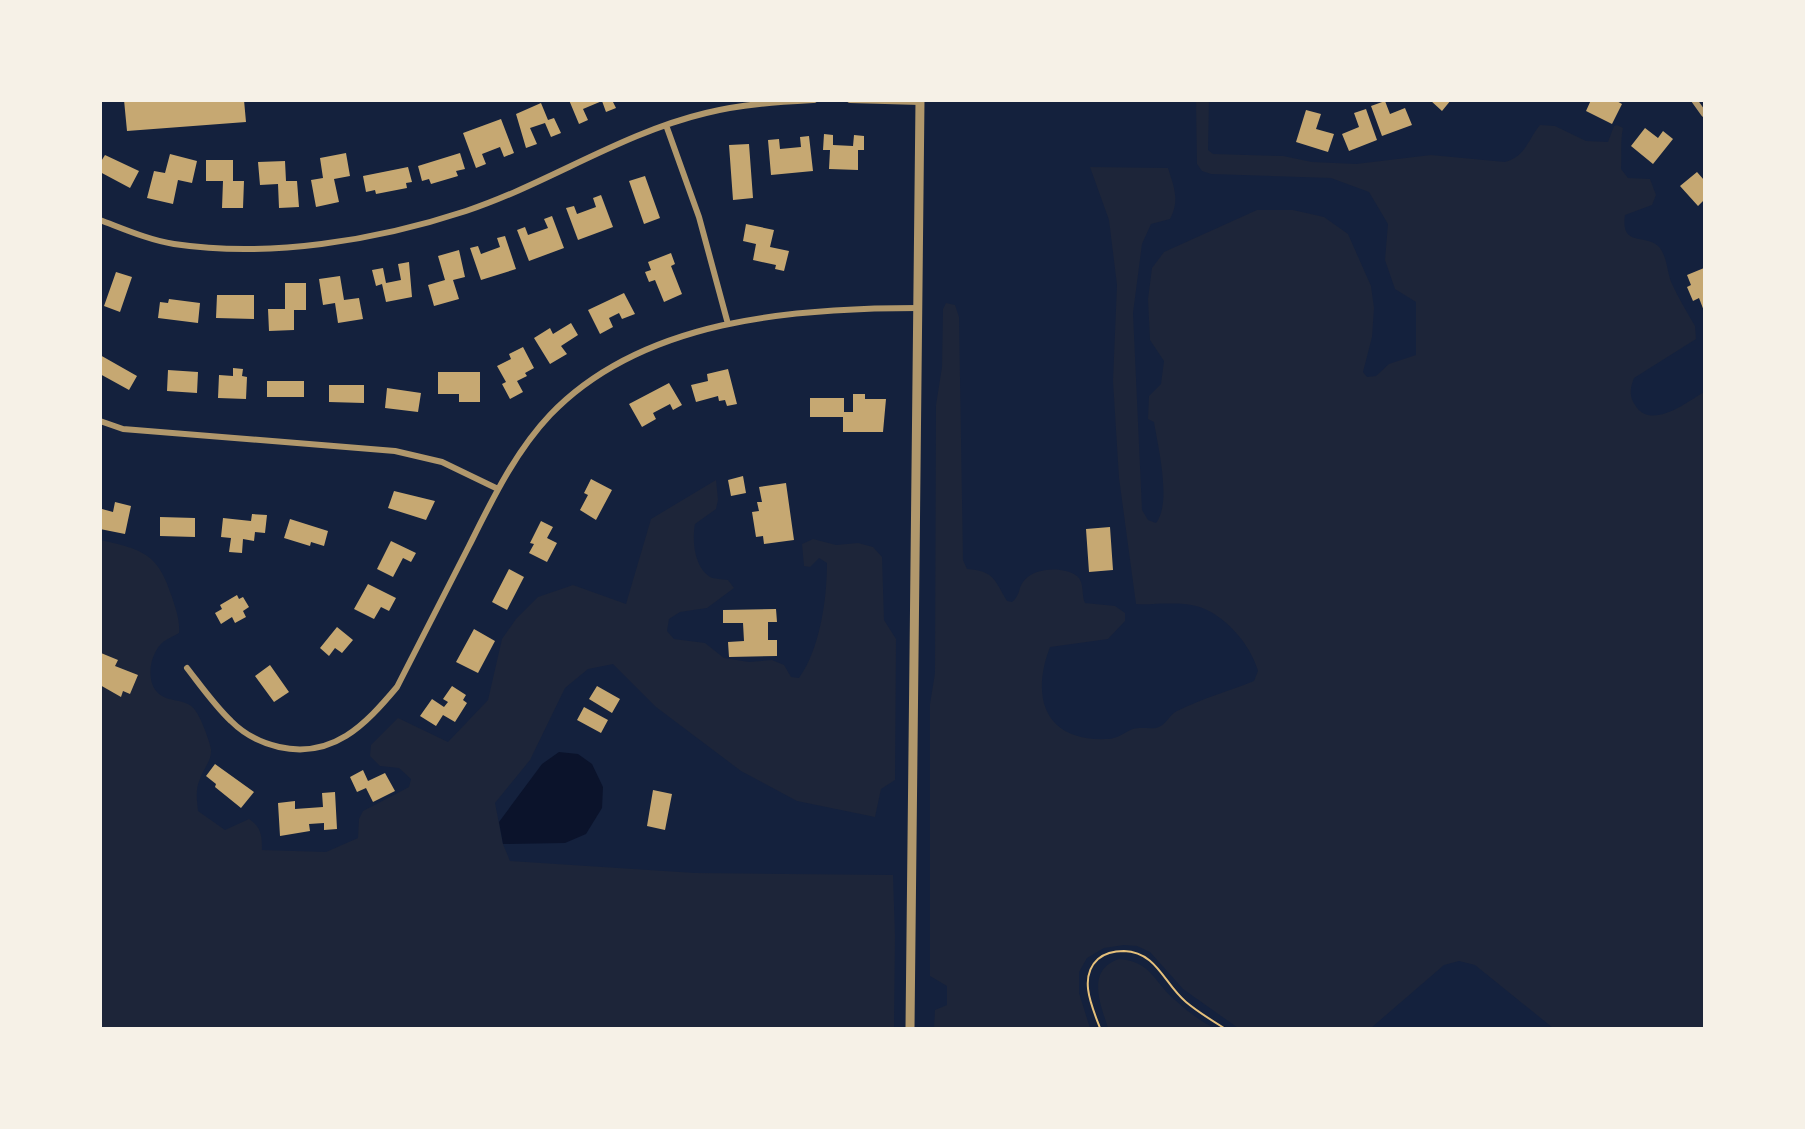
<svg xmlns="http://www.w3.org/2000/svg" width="1805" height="1129" font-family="Rubik,sans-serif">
<rect width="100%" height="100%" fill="#14213d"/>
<path fill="#1d2539" d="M1196,101H1209L1208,150L1213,154L1283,156L1312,162L1356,164L1431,155L1505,162C1526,156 1527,141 1540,125L1555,126L1586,141L1608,142L1614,126L1617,125L1623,128C1620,142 1622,153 1621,169L1628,178L1650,179L1656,195L1652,205L1625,215C1620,249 1647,232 1660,248C1668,260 1667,273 1672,284C1679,299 1687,312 1695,326L1696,339L1634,378C1630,388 1629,396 1635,405C1651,431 1687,402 1704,392V1028H1553L1475,965L1459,961L1444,965L1371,1028H1238L1183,989L1150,952L1137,946L1124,945L1104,948L1087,958L1079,972V993L1090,1028H934L935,1010L947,1005V986L930,976V704L935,673L936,405L942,367L943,309L946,303L955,305L959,317L963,560L967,569C994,571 994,579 1007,601L1012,602C1020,596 1018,589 1023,582C1033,567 1064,566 1077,576C1085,583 1081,595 1085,603L1115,606L1125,613V621L1108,639L1050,647C1030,699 1046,742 1108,739C1117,739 1125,732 1133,729C1141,727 1148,729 1156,728C1166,726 1169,715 1177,711C1201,699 1229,691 1254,681L1258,671C1251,645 1224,613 1196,606C1178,601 1154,605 1136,604L1119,478L1113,381L1117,285L1109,220L1090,167L1168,168C1174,187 1180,201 1170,219L1151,224L1142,244L1133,313L1142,510L1148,520L1156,523C1172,503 1158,447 1154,422L1148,419L1149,396L1161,384L1164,361L1150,340L1148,299L1152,268L1164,252L1257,210H1293L1324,217L1348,234L1371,286L1374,308L1372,337L1363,372L1367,377L1376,376L1389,364L1416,355V302L1395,289L1385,260L1388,224L1369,192L1331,178L1211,174L1202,171L1197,164Z
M716,480L718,500L716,509L695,524C692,540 694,567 710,577C714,579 723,579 728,580L734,588L707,608L680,612L669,619L667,631L674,639L705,643L724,658L749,662L772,660L784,665L791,677L799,678C820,649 827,599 827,563L819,558L810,567L804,566L802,544L813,539L836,545L858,543L873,547L882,557L884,620L896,639L895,780L881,789L875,817L797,801L741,771L656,707L613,664L588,669L565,688L530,760L495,803L503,844L510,861L695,873L893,875L895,936L894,1028H101V540C143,550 158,553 172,597C176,610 180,620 179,633C174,636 167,639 163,642C150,653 145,681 158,693C168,703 187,698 195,710C201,718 209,739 211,749C212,761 203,769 200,779C195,790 197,800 198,811L225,830L249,819C261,827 262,835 262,850L326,852L358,838L359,819L363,811L409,787L411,779L399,768L380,766L370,756L371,745L398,718L448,742L488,700L502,639L516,619L538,597L573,585L626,604L651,519Z
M1119,959C1152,962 1153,981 1175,1000C1187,1011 1200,1021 1214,1028H1108C1100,1003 1086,970 1119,959Z"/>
<path fill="#0b132b" d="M559,752L578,754L592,764L603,787L602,808L586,834L565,843L503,844L499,822L542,764Z"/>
<path fill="#c6a872" d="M124,100H244L246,122L127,131Z
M569,100H612L616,108L606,112L602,101L583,109L588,120L579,124Z
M1430,100H1451L1442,111Z
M1591,100H1615L1622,104L1612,124L1586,111Z
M1385,101L1390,114L1405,108L1412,125L1382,136L1371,106Z
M541,103L548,120L554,118L561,133L551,137L545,123L530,128L537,144L526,148L516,114Z
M1366,109L1377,140L1349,151L1342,134L1359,127L1354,113Z
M1306,110L1321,114L1316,129L1334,134L1328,152L1296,142Z
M501,119L514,153L504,157L500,147L482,154L486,164L476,168L463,133Z
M1645,128L1658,138L1663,131L1673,139L1653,164L1631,146Z
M824,134L833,135V145L853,146L854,135L864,136V150H858V170L829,169L830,150H823Z
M809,136L813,171L771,175L768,140L779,139L780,149L801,147L800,137Z
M749,144L753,198L733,200L729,145Z
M346,153L350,176L334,179L339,202L316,207L311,180L323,178L320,158Z
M460,153L465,169L456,171L458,176L431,184L429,179L422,181L418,166Z
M170,154L197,161L192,183L178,180L173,204L147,198L154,171L165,173Z
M105,155L139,171L130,188L100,172V163Z
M206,160H233V181H244L243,208H222L223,181H206Z
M285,161L286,181H297L299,207L279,208L278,184L260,185L258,162Z
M408,167L412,182L406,183L407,188L376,194L375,190L366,192L363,176Z
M1697,172L1704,180V200L1698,206L1680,186Z
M645,176L660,218L644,224L629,181Z
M601,195L613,227L578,240L566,208L574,206L577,214L596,207L593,198Z
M552,216L564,248L529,261L517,230L525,227L528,235L548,228L544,219Z
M746,224L774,230L770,247L789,251L784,271L775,269L776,265L753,260L756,244L743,241Z
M505,236L516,269L481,280L470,248L478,246L481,254L500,247L497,238Z
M459,250L465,277L453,280L459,299L434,306L428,285L445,280L438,256Z
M671,253L675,264L671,266L682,294L664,302L655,280L649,282L645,272L651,270L648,262Z
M409,262L412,297L386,302L382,284L376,286L372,270L383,268L386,283L401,280L398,264Z
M1704,268V311L1699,298L1693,301L1687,287L1691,285L1687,275Z
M116,272L132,277L120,312L104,306Z
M340,276L344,300L359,298L363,319L338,323L335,303L323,305L319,279Z
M285,283H306V310H294V330L269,331L268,309H285Z
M624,293L635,314L622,319L619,313L609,318L613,327L600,334L588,310Z
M217,295H254V319L216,318Z
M169,299L200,303L198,323L158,318L160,302L168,303Z
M571,323L578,335L561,346L567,354L550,364L534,338L550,328L553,334Z
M523,347L534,368L525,373L527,376L517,381L523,392L510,399L502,384L506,382L497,366L511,359L509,354Z
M100,355L137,376L129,390L100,374Z
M233,368L243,369L242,376L247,377L246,399L218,398L219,375L233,376Z
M728,369L737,404L727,406L725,400L719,401L718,396L696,402L691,385L708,381L707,374Z
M168,370L198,372L197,393L167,391Z
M438,372H480V402H459V394H438Z
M267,381H304V397H267Z
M669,383L682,405L673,410L670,404L653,413L656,419L642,427L629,404Z
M329,385H364V403L329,402Z
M387,388L421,393L418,412L385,408Z
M853,394H865V399H886L883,432H843V417H810V398H844V412H853Z
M743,476L746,493L731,496L728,480Z
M591,479L612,490L596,520L580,510L588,495L584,493Z
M786,483L794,540L764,544L763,536L756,537L752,512L759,511L757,502H762L759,487Z
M394,491L435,501L426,520L388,508Z
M115,502L131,506L125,534L100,529L102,509L113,512Z
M252,514L267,515L265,533L255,532L254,541L243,539L242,553L229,552L231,538L221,537L223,518L251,521Z
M160,517L195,518V537L160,536Z
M290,519L328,531L324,546L311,542L310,546L284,538Z
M541,521L553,527L547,538L557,543L547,562L529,553L534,544L530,543Z
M1110,527L1113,570L1089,572L1086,529Z
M391,541L416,553L411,562L403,558L393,577L377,569Z
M509,569L524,577L507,610L492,602Z
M368,584L396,598L389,611L381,607L374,619L354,609Z
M237,595L239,599L243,597L249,607L243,611L246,617L235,623L232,617L221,624L215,613L222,609L220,605Z
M776,609L777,622H768V640H777V656L729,657L728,642L744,641L743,623H723V610Z
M337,627L353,640L342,653L335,648L329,656L320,648Z
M474,629L495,641L478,673L456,662Z
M101,653L118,660L115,666L138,675L130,694L123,691L121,697L100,685Z
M270,665L289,692L274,702L255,676Z
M452,686L466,695L463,700L467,703L455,722L443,715L436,726L420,716L432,699L444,707L448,702L443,699Z
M597,686L620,699L612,713L589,699Z
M584,707L608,720L601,733L577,720Z
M215,764L254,792L241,808L215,787L216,784L206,776Z
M363,770L368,781L385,773L395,791L373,802L366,788L357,792L350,777Z
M653,790L672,794L665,830L647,826Z
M335,792L337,829L324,830V823L309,824L310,831L280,836L278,803L295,801V809L323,807L322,793Z"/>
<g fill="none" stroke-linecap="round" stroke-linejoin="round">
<path stroke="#e5c07b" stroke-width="2" d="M1100,1028C1092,1007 1078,977 1098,959C1105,953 1114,951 1124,951C1157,952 1164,984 1186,1002C1198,1012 1211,1020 1224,1028"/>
<path stroke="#b1986c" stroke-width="6" d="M850,100L920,102
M1694,100L1704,114
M666,125L699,217L728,324
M100,220C124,229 149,240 174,244C269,258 375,241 466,211C547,184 622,133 706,113C741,104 778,102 814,100
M100,421L123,429L395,451L442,462L498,489
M187,668C201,686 215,706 231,721C245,735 261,743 279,747C333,759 365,725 397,687C421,640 445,593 469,546C492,500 515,452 550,415C642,319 793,308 918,308"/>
<path stroke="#b1986c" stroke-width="9" d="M910,1028L920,100"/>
</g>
<rect width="1805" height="1129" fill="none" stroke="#f6f1e7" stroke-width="204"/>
</svg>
